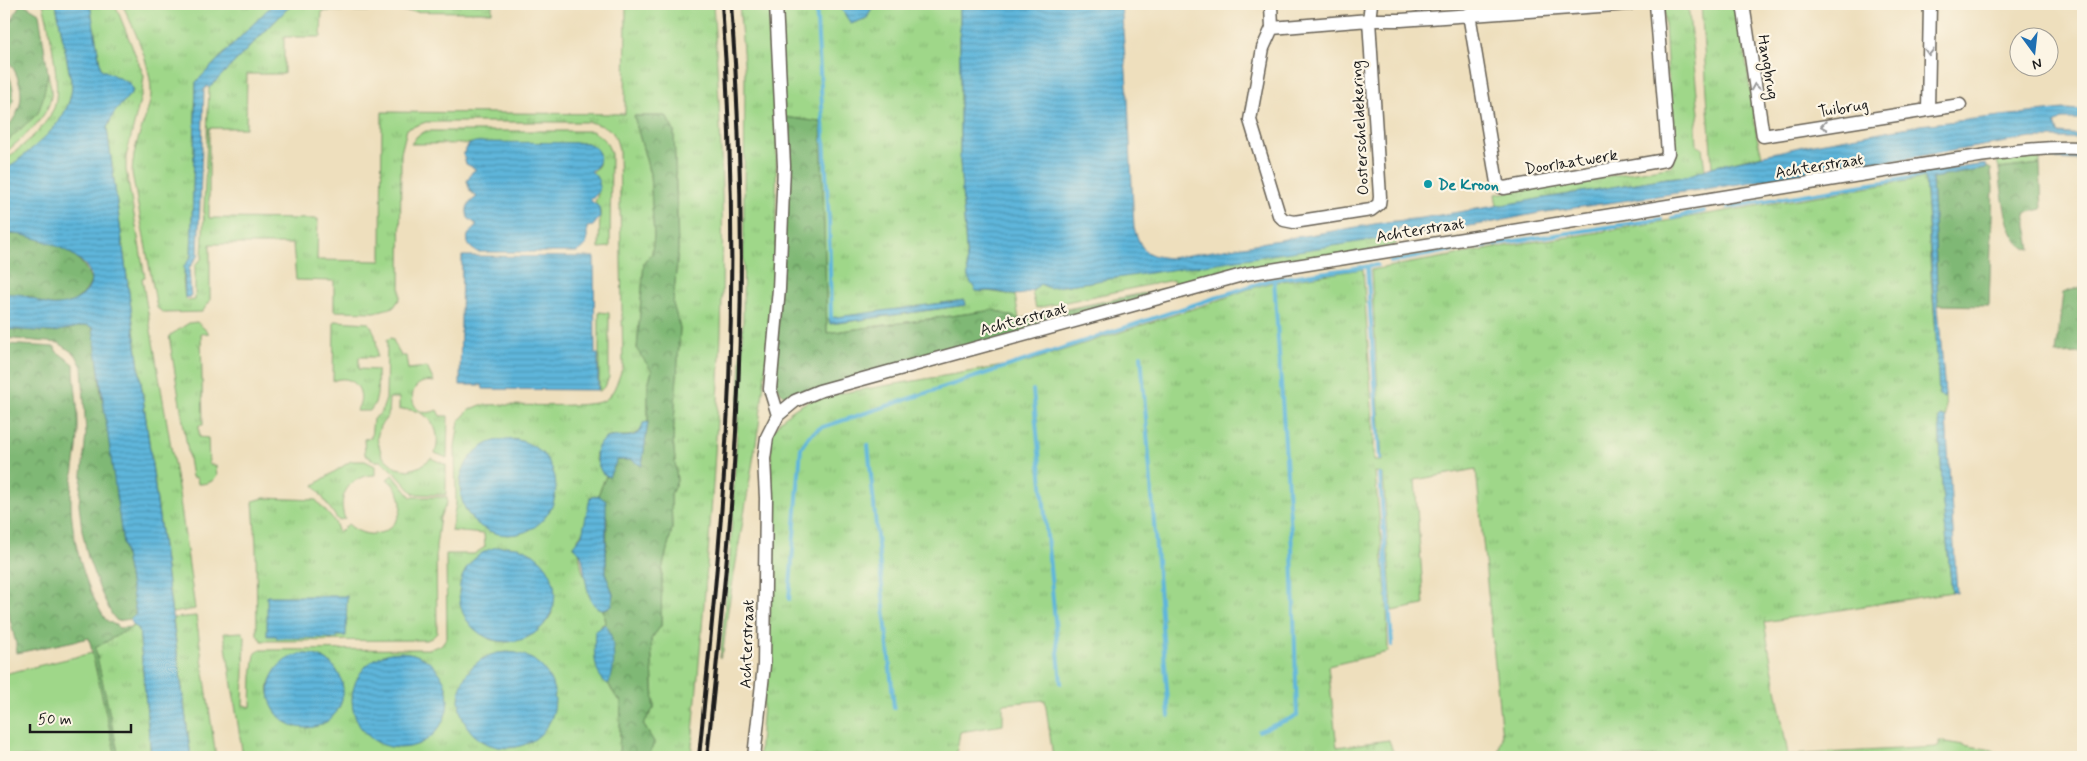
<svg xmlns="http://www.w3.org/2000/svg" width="2087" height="761" font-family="Mynerve,sans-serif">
<defs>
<pattern id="grass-tufts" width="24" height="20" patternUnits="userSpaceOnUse" patternTransform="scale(1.25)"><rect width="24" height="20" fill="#9fd789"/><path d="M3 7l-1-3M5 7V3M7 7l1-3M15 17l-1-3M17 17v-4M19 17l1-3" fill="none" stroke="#88b876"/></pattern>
<pattern id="forest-crowns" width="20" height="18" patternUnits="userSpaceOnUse" patternTransform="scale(1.25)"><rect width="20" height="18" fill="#7fb875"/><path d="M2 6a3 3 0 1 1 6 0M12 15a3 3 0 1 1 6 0" fill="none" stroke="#67955f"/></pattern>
<pattern id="water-rules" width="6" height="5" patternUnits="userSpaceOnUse" patternTransform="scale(1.25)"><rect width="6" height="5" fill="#5eb6db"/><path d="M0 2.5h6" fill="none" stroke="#4d93b1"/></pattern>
</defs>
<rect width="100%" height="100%" fill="#fcf5e5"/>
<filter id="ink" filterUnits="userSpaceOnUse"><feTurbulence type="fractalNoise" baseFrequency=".02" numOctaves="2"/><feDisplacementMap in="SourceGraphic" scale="10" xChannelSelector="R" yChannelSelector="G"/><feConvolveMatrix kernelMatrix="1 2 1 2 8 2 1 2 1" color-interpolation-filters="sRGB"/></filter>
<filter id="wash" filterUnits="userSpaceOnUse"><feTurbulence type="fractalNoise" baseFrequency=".0096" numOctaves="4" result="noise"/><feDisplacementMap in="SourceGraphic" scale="20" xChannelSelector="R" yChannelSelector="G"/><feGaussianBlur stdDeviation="1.12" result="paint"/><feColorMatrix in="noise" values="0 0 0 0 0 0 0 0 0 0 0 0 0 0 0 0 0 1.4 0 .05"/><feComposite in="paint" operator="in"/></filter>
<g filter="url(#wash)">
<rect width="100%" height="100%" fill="#eedfbd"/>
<path fill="url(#grass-tufts)" stroke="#5e7a52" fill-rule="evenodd" d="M43,4H56L72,86C70,125 31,148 4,172V161C22,146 44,130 54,108C62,89 49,25 43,4Z
M90,4H115L144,76L142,92L126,157V170L145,277L142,278L179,493L195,609L172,613L107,128L114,113L133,91L129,83L101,70Z
M122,4H273L196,82L191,257C181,270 183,282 185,298L188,301L195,300V266L202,258L209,88L292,4H492V12L322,11L321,37H284V74H247L246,128H209V218L318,219L317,260L381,261L382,112L625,114L626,4H713C721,113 725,223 721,333C716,475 703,616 691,757H649L654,742L643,724L654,708L651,639L661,626L662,570L672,529L671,494L677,481L673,439L680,328L673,304L678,250L677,209L674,131L666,116H634L650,174L654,236L652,253L644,263L637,349L652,371L648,384V422L643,423C643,424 641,430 640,431C629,442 609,429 600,444C597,448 595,454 596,459C598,465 601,472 606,476L598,495L590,498C588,513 587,529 577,540L582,570L598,608L603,609L605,624L601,625L607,684L608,683L612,691L621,701L619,757C533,757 447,757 360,757C321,757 282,753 243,757L224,633L242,632L245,637L243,705L251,707L252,676L255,654L260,650L430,649L441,645L447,637L446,554H474L485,547L484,534L451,531L456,503L455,447L459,421L469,410L481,405C503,404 591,409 605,400C615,393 619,377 623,366L619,150C614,128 610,128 589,122H426L407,129L401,153L400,298L394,307L375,312L334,311V281L296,280L293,244H210V301L202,312L164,313L157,308L132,173C133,145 143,128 150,102C156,75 134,28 122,4ZM514,439L530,445L544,455L531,529C506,541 479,532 465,509ZM518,547L534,554L552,613C539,637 515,647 489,639L459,592L463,575ZM305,654C326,655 340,667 343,689L315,726H296C288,718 276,709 271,699C260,678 287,657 305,654Z
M739,4H771L777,119L775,289L759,425L728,610L723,651L720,658L730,555L743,323L745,75Z
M779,4H838L851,23L867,18L874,4H960V161L968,278L982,292L987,291L1015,295L1019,319L994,310L827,333L821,122L784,117ZM964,300L966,305L831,324L829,319Z
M1688,4L1699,113L1696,127L1697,146L1702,148L1705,170L1687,176L1667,178L1497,206L1495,194L1673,166L1664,7Z
M1701,4H1738L1757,137L1762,155L1712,167Z
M48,73C49,80 52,89 51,96C48,120 20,139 4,154V144L38,113Z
M426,131H592C603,137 608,143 611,154L610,247L599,248L600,211L595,202L598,194L596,176L592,173L599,165V153L587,143L411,144L417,136Z
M2040,152V164L1999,169L1997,162L2000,158Z
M1925,178L1932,291L1943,397L1945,394L1946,418L1942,416L1939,419L1943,505L1952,592L1764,622L1788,755L1936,747L1939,745V741L1993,750L1999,757H1497L1502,737L1476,469L1415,480L1424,605L1392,611L1383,474L1375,472L1387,604L1388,652L1328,666L1337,747L1389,740L1395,757H1053L1045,700L1003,704V725L960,732L956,757H759L772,583L771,434C783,414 797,406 818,397L1027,362L1214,302L1246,290L1269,283L1363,269L1374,438V461H1382L1371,270L1524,243L1569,237Z
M1395,235L1396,245L1176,289L1173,280L1036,308L1032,292L1040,284L1049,288Z
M599,312L609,313V377L606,385L599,392Z
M334,321L369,323C377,334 377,345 377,357H359V369L377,370C377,384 380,400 370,411H356C369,393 353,372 333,381Z
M197,322L209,333L201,334L203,425H199V437L208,438L209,464L216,466L217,476C212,483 206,484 198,484L197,478L192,477L169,336L189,323Z
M392,338L401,356H406L408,369L427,367L434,382C402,376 408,424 437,410L440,416H448L447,458L435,453C444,428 426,406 399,410V398H389L388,416L380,426L377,438L382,456L396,468L409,470L421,466L431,458L446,465V495L414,494L395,473L381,461H375L365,455L364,439L371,438L373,419L381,413L386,399L387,339Z
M351,461H365L375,466V475C350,475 336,496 345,519L338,520L314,485Z
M393,475L411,497H447V503L440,517L436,546L437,633L432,638L426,640L262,641L257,635L256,546L253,501L264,498L316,500L335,522L339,533L348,524C382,555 423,508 387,479Z
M196,616L216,757H191L173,618Z
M132,624L139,629L151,757H119L95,648L132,627Z"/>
<path fill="url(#forest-crowns)" stroke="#4e6a48" d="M20,4H24L39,13L48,73L43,98L38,113L4,144V130C29,107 24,79 4,55V29L11,22Z
M4,68C11,76 16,93 12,104C11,109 6,114 4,119Z
M634,116H666L674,131L678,250L673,304L680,328L673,439L677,481L671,494L672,529L662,570L661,626L651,639L654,708L643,724L654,742L649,757H619L621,701L616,697L608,683L612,671V663L609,629L605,624L603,609L609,608L613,595L606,575L607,518L598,495L606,476H609L617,460H631L642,465L648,422V384L652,371L637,350L644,263L652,253L654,236L650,174Z
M784,117L821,122L827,333L994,310L1019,319L1164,289L1166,292L794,397L783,395L776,386Z
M2040,164L2042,209L2025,213L2031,249C2005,249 2002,188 1999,169Z
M1987,167L1991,169L1993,188L1989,306L1938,305L1932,178L1985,169Z
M19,234C46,240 84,251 91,281C85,299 65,309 46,304C39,303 34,299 28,296C20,294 12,294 4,294V235Z
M2083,286V353L2056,354L2063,293Z
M87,325L93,328L95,334L101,394L108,424L123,544L136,614L130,619L117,621L112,615L100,590L88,558L82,530L79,504L86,434L82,367L76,355L59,343L4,338V329L54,332Z
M4,344L55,347L56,351L74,364C74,386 79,409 78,432C78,456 70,480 71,505C72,540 85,587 104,617C107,623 115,623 119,628L132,627L95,648L119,757H116L89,638L17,653L16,644L4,595Z"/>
<path fill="#9fd789" stroke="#5e7a52" d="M92,653L116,757H4V674Z"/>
<path fill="url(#water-rules)" stroke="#3d697c" d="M56,4H90L101,69L129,83L133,91L114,113L107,128L191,757H151L139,629L132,624L130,619L136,614L123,544L93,328L87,325L54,332L4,329V294C11,294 19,293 26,296C38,300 46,307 59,305C69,304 79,300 86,292C113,260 27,230 4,234V172C31,148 70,125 72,86Z
M273,4H292L209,88L207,86L204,90L198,256L189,268L191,297L185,298L184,266L191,257L196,82Z
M838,4H874L867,18L851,24Z
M960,4H1121L1128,99L1134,228C1142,251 1145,256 1171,258L1387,222L1422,218L1667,178L1687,176L1712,167L1808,145L1920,125L2064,109L2083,110V119H2062L2055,123L2058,133L2083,135V138H2031L1829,171L1539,213L1494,222L1419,234L1418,232H1410L1402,226C1397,229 1397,234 1392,237L1049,288L1040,284C1022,302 1010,292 988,291C984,291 981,292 976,291L968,278L960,161Z
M475,142L587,143C601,148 605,163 591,171C602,181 603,191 590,200L599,207L600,217L593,226L587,227C587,239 589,247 577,252H478C470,249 466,244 468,235L477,225L468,218C465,207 468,203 477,197L470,191L467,181L472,172L476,169L466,164L463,154L468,145Z
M2046,155H2083V160L2046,159Z
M1986,164L1987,168L1985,169L1932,178L1938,306L1945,394L1944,398L1939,396L1935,319L1925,178L1927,172Z
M462,256L594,257L595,354H598V390L483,389L482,385H460Z
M965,300L966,305L830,324L829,318Z
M1941,416L1946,418L1957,593L1952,592L1943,505L1939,418Z
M648,422L642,466L631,460H617L609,477L602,473C598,465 594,456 598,447C606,428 629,444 640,431C641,430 643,424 643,423Z
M460 487a48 48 0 1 1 96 0a48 48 0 1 1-96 0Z
M598,495L606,501V575L613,594L612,605C585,624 586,568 581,555C580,552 576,549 573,546L582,535L590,498Z
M459 594a48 48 0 1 1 96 0a48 48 0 1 1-96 0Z
M267,596H347L346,636H337V638H277L276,636H267Z
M605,624C615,635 617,671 608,684C592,675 594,647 595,631Z
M352 700a48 48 0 1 1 96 0a48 48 0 1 1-96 0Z
M459 700a48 48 0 1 1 96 0a48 48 0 1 1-96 0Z
M269 691a37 37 0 1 1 74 0a37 37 0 1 1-74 0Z"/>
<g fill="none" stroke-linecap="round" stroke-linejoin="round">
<path stroke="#5eb6db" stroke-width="4" d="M816,4L829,222L831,318
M1728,207L1927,175
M1672,218L1704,211
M1390,262L1448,251L1661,219
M1367,266L1380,459
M1141,355L1169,716
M1033,390L1061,683
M868,445L894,708
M1380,475L1392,645
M789,599L801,448L809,436L820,428L1269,280L1377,265
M1259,731L1297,716L1292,548L1274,279"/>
</g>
</g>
<g filter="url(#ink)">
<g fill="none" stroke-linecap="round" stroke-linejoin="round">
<g stroke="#666054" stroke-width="15">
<path id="minor" d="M776,4L784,166L779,289L770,389L778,415
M1271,4L1272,28L1263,48L1250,120L1279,215L1284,220L1294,222L1371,210L1379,204L1380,197L1369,20L1272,28
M1371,4L1369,20H1401L1629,4
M1743,4L1763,136L1928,110L1930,4
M1469,14L1497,183L1499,186L1504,188L1665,160L1668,153L1656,4
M1928,110L1960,105
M754,757L764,665L766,498L764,459L767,437L778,415L795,401L819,391L1246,274L1959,159C2001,153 2042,146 2083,148"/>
</g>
<use href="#minor" stroke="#fff" stroke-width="12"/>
<path stroke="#1c1c1c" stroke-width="4" d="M699,757C711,633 724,508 729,383C734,256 731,130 722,4
M707,757C718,649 730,541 736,432C744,290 742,146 731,4"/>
</g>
<defs><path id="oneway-chevron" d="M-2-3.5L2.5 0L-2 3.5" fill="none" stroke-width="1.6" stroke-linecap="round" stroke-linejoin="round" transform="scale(1.25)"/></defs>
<g stroke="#999">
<use href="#oneway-chevron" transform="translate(1929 52) rotate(91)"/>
<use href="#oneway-chevron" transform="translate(1755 87) rotate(-99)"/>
<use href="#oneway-chevron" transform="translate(1824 126) rotate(171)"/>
</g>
</g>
<circle fill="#0f9aa8" stroke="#fcf5e5" stroke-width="2" cx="1428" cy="184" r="5"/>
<g text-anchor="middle" stroke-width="4.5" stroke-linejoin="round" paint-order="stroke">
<g font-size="16" fill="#1c1c1c" stroke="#fcf5e5">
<text transform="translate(1769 67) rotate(81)" y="6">Hangbrug</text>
<text transform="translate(1843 107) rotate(-9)" y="6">Tuibrug</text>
<text transform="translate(1359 128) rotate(-93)" y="6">Oosterscheldekering</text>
<text transform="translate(1571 161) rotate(-9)" y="6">Doorlaatwerk</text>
<text transform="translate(1819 165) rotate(-9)" y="6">Achterstraat</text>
<text transform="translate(1420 229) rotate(-9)" y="6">Achterstraat</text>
<text transform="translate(1023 318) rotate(-15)" y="6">Achterstraat</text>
<text transform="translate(746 644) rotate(-88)" y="6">Achterstraat</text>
</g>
<g font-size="16" font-weight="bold" fill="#0d838f" stroke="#fcf5e5" text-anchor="start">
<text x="1438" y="190">De Kroon</text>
</g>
</g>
<rect width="2087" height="761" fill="none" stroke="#fcf5e5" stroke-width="20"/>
<g transform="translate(2034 52) rotate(165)"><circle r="24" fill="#fcf5e5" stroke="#a29e95"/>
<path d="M0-4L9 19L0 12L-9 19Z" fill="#1f6fb2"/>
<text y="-8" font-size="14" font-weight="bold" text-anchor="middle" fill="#1c1c1c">N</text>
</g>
<path d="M30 724v8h101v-8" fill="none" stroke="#1c1c1c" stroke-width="2.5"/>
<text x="38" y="724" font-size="15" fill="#1c1c1c" stroke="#fcf5e5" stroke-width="4" paint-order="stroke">50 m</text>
</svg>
